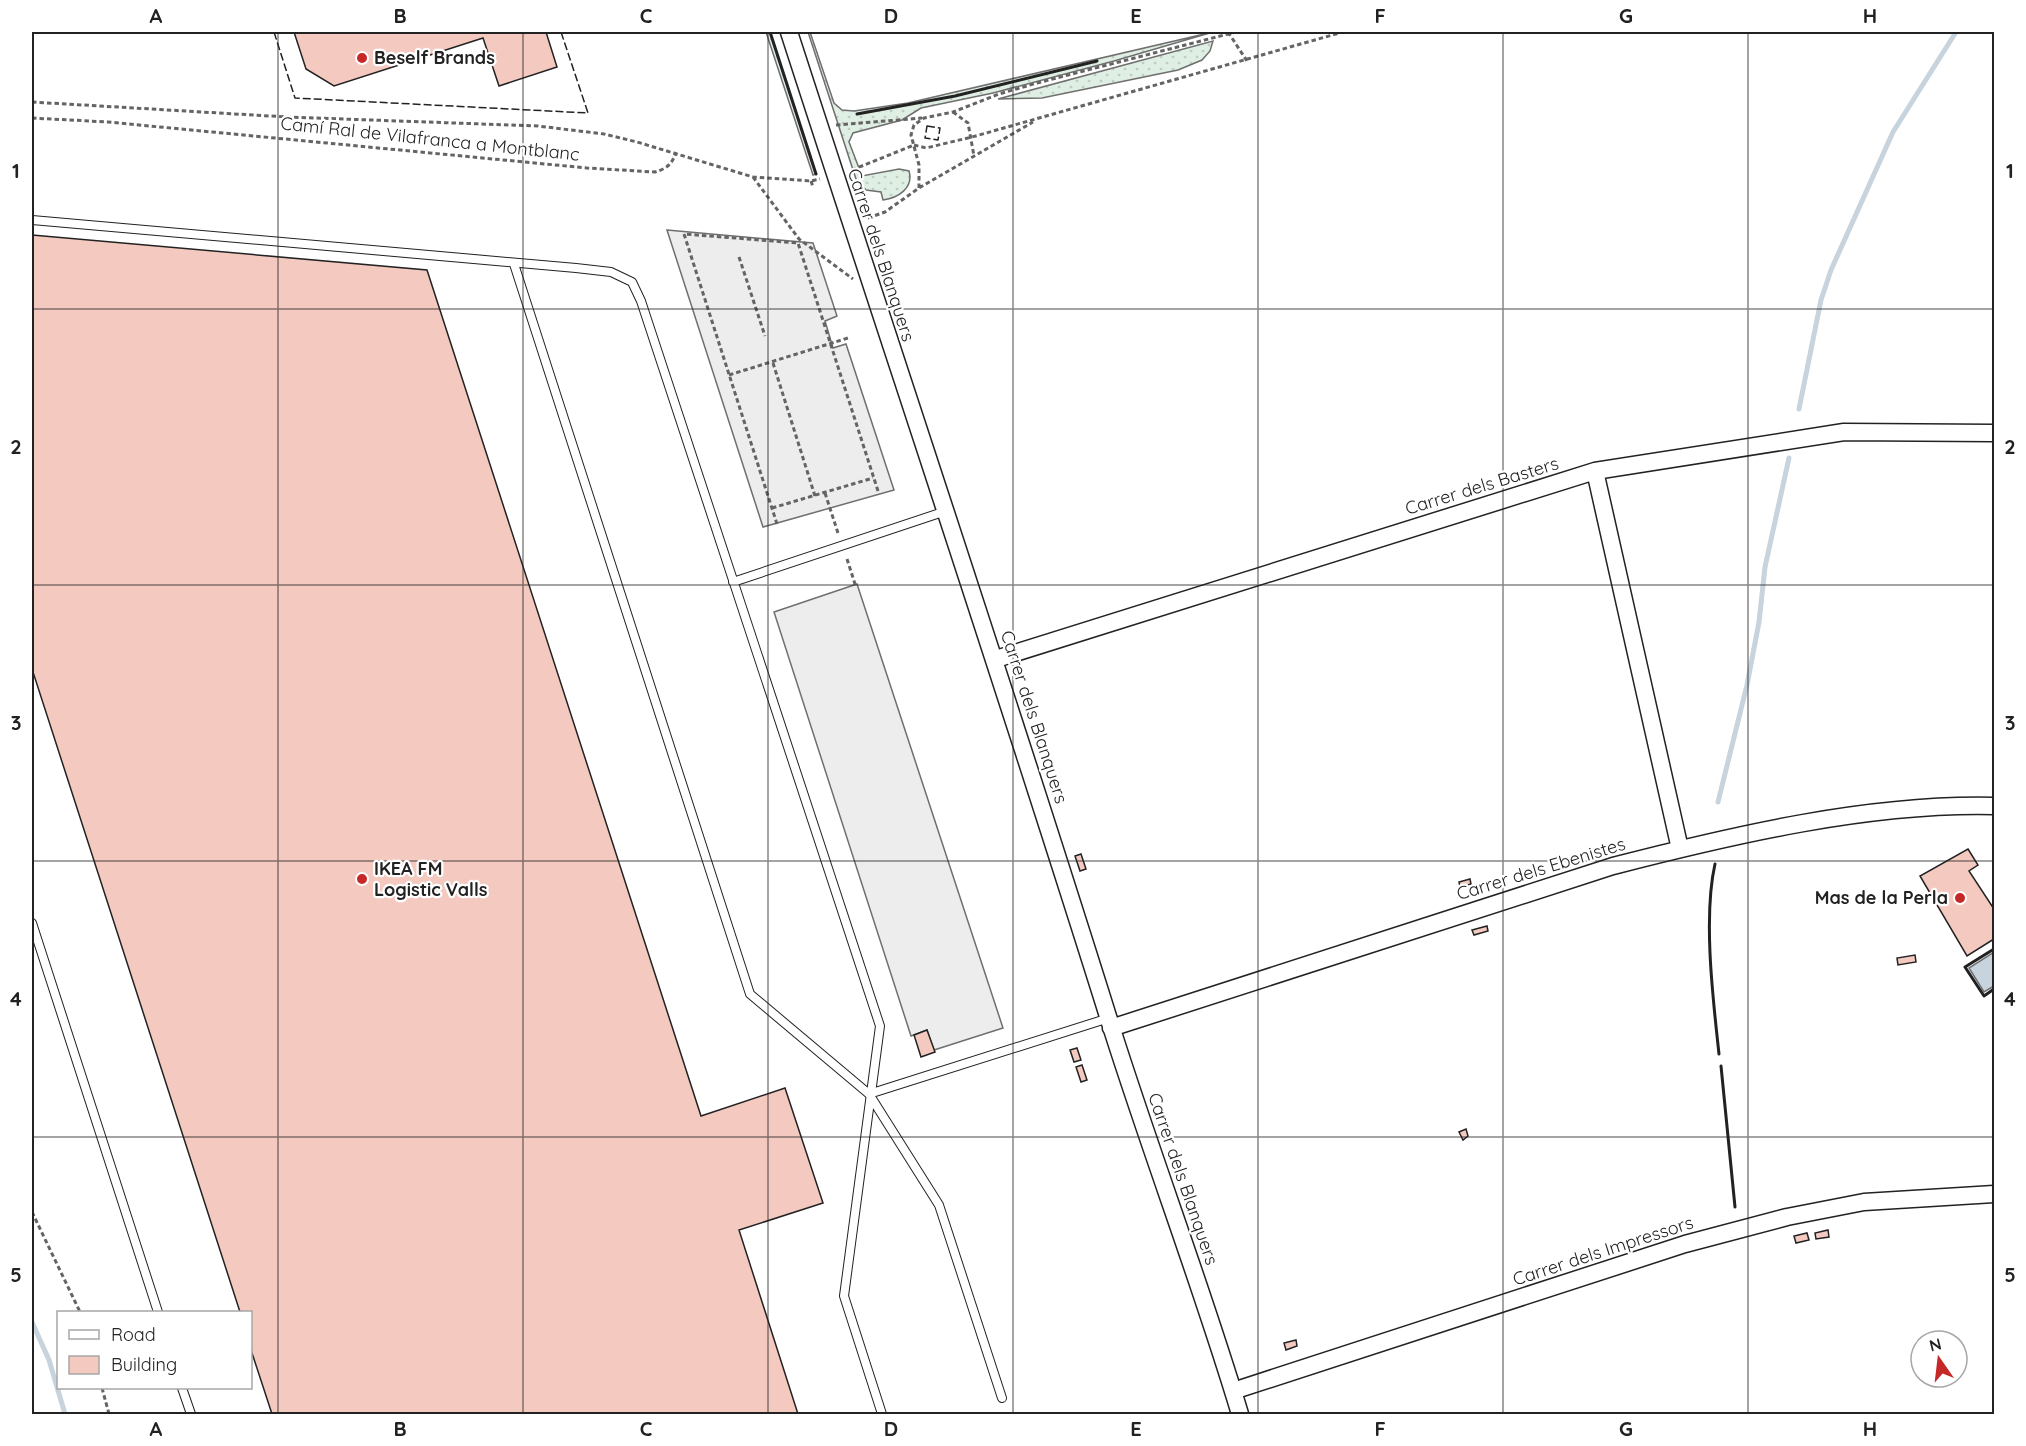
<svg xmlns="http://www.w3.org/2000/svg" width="2026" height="1446" font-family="Quicksand,sans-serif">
<defs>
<pattern id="grass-dots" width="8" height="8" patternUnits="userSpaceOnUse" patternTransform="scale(1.5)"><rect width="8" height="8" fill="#e0efe3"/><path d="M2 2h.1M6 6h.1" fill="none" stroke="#c0cdc2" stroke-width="1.8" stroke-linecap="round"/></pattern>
</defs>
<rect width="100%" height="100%" fill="#fff"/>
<path fill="url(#grass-dots)" stroke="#6f6f6f" stroke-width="1.5" d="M766,32H770L816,174L813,175Z
M808,32H810L834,103L842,110L854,111L908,103L1213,32L1114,61L993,93L921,108L902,120L853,133L849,142L862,176L899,169L909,171C914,188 898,198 883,200L881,192L866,190L856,179Z
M1213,41L1210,51L1202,60L1178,70L1042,98L998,99Z"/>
<path fill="#ededed" stroke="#6f6f6f" stroke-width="1.5" d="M667,230L813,243L837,316L825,321L833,348L846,344L894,490L763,527Z
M857,584L1003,1028L934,1050L927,1030L911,1036L774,612Z"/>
<path fill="#c7d3dd" stroke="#6f6f6f" stroke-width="1.5" d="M1994,952V986L1984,992L1969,968Z"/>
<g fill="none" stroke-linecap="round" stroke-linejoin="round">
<path stroke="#c7d3dd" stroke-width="5" d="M1799,409L1821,300L1831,270L1893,132L1956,32
M1718,802L1747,685L1759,622L1765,567L1789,458
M32,1322L49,1360L65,1414"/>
</g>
<path fill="#f3c9c0" stroke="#222" stroke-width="1.5" d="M294,32H546L557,67L499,86L483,38L334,86L306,69Z
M32,235L427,270L701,1116L785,1088L823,1203L739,1230L798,1414H272L250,1347V1312H240L32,669Z
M1968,849L1978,865L1969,871L1994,909V939L1967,956L1920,876Z
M1081,854L1086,869L1080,871L1075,856Z
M1470,879L1471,884L1460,887L1459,882Z
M1487,926L1488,931L1474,935L1472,930Z
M1915,955L1916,962L1898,965L1897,958Z
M927,1030L935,1052L921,1057L914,1035Z
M1077,1048L1081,1060L1074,1062L1070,1050Z
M1082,1065L1087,1080L1081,1082L1076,1067Z
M1169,1128L1172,1140L1167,1141L1163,1130Z
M1466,1129L1468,1136L1463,1140L1459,1132Z
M1828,1230L1829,1237L1816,1239L1815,1233Z
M1807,1233L1809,1240L1796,1243L1794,1236Z
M1296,1340L1297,1346L1286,1350L1284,1343Z"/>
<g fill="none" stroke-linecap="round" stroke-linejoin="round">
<g stroke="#222" stroke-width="10">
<path id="service" d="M32,220L576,268L611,272L632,282L641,301L880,1026L844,1296L882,1414
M514,264L750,994L869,1094L939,1205L1002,1398
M733,582L946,511
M32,923L158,1312
M869,1094L1109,1018
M182,1388L191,1414"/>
</g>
<g stroke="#222" stroke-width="19">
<path id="minor" d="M789,32C896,363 1007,693 1111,1026C1152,1156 1201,1284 1240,1414
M1595,471L1680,849
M996,659L1595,471L1844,432L1994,433
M1111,1028L1613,866C1733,835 1870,803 1994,806
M1233,1391L1685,1244L1787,1217L1864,1202L1994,1194"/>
</g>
<path stroke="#646464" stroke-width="3" stroke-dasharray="4.5 3" stroke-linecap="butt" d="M1228,32L1247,61
M32,102L287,117L538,126L604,134L637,142L753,177L811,181L820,179
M953,112L968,123L974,156
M32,118L108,122L587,168L655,172C668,168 672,164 676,152
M836,125L922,118
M914,145L926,148L972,137L1343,32
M852,170L914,145
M753,177L799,239L853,279
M811,181L813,187
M919,188V165L911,135L914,125L924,118L953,112L999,94L1037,83L1236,32
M868,218L885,212L919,188L1033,122
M739,257L765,336
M773,363L815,496
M729,375L848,338
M825,493L838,533
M772,508L873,478
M777,524L684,234L798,243L879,494
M847,559L855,584
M32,1212L80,1312
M102,1388L109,1414"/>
<use href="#service" stroke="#fff" stroke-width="8"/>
<use href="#minor" stroke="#fff" stroke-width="16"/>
<path stroke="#222" stroke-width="1.5" stroke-dasharray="8 3" stroke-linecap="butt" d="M274,32L295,98L588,113L561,32
M927,126L940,128L938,140L925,138Z"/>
<path stroke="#222" stroke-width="3" d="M770,32L816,174
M857,114L955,96L1097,61
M1715,864C1703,917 1713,999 1719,1054
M1994,949L1965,967L1984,996L1994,989
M1721,1066L1735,1207"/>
</g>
<path fill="none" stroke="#222" stroke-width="1.5" stroke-opacity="0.55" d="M278,32V1414M523,32V1414M768,32V1414M1013,32V1414M1258,32V1414M1503,32V1414M1748,32V1414M32,309H1994M32,585H1994M32,861H1994M32,1137H1994"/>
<g fill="#c62828" stroke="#fff" stroke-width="2">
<circle cx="362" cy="58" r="6"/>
<circle cx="362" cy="879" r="6"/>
<circle cx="1960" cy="898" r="6"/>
</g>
<g text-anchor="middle" stroke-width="4.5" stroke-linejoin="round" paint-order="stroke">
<g font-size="18" font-weight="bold" fill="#222" stroke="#fff" text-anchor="start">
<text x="374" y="64">Beself Brands</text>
<text x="374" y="875">IKEA FM<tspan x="374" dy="21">Logistic Valls</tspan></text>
<text x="1948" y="904" text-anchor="end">Mas de la Perla</text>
</g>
<g font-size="18" fill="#222" stroke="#fff">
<text transform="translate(430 139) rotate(6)" y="6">Camí Ral de Vilafranca a Montblanc</text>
<text transform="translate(881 255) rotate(72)" y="6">Carrer dels Blanquers</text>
<text transform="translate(1482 486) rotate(-17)" y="6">Carrer dels Basters</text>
<text transform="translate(1034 717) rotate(72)" y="6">Carrer dels Blanquers</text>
<text transform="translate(1541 869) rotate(-17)" y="6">Carrer dels Ebenistes</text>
<text transform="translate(1183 1179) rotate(71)" y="6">Carrer dels Blanquers</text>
<text transform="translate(1603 1251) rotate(-18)" y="6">Carrer dels Impressors</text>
</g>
</g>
<rect width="2026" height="1446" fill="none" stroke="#ffffff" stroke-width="66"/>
<rect x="57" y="1311" width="195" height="78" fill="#ffffff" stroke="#a7a7a7" stroke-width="1.5"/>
<rect x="69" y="1330" width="30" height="9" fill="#ffffff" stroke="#a7a7a7" stroke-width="1.5"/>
<text x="111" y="1341" font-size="18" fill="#222222">Road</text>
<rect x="69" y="1356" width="30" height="18" fill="#f3c9c0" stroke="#a7a7a7" stroke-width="1.5"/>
<text x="111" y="1371" font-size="18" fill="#222222">Building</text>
<g transform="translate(1939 1359) rotate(346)"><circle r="28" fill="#ffffff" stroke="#a7a7a7" stroke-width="1.5"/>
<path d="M0-4.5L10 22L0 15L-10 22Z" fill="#c62828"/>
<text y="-9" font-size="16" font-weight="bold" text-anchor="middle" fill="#222222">N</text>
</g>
<rect x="33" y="33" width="1960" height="1380" fill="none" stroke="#222" stroke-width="2"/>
<g font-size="20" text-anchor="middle" font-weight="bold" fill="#222">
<text x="156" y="23">A</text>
<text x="400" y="23">B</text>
<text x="646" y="23">C</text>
<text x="891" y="23">D</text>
<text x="1136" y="23">E</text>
<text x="1380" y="23">F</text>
<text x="1626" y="23">G</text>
<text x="1870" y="23">H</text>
<text x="16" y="178">1</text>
<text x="2010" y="178">1</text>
<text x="16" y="454">2</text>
<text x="2010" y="454">2</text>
<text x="16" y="730">3</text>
<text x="2010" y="730">3</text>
<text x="16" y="1006">4</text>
<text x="2010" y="1006">4</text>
<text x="16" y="1282">5</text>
<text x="2010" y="1282">5</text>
<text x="156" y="1436">A</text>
<text x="400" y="1436">B</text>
<text x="646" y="1436">C</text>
<text x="891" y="1436">D</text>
<text x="1136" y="1436">E</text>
<text x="1380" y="1436">F</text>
<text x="1626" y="1436">G</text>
<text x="1870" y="1436">H</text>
</g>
</svg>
